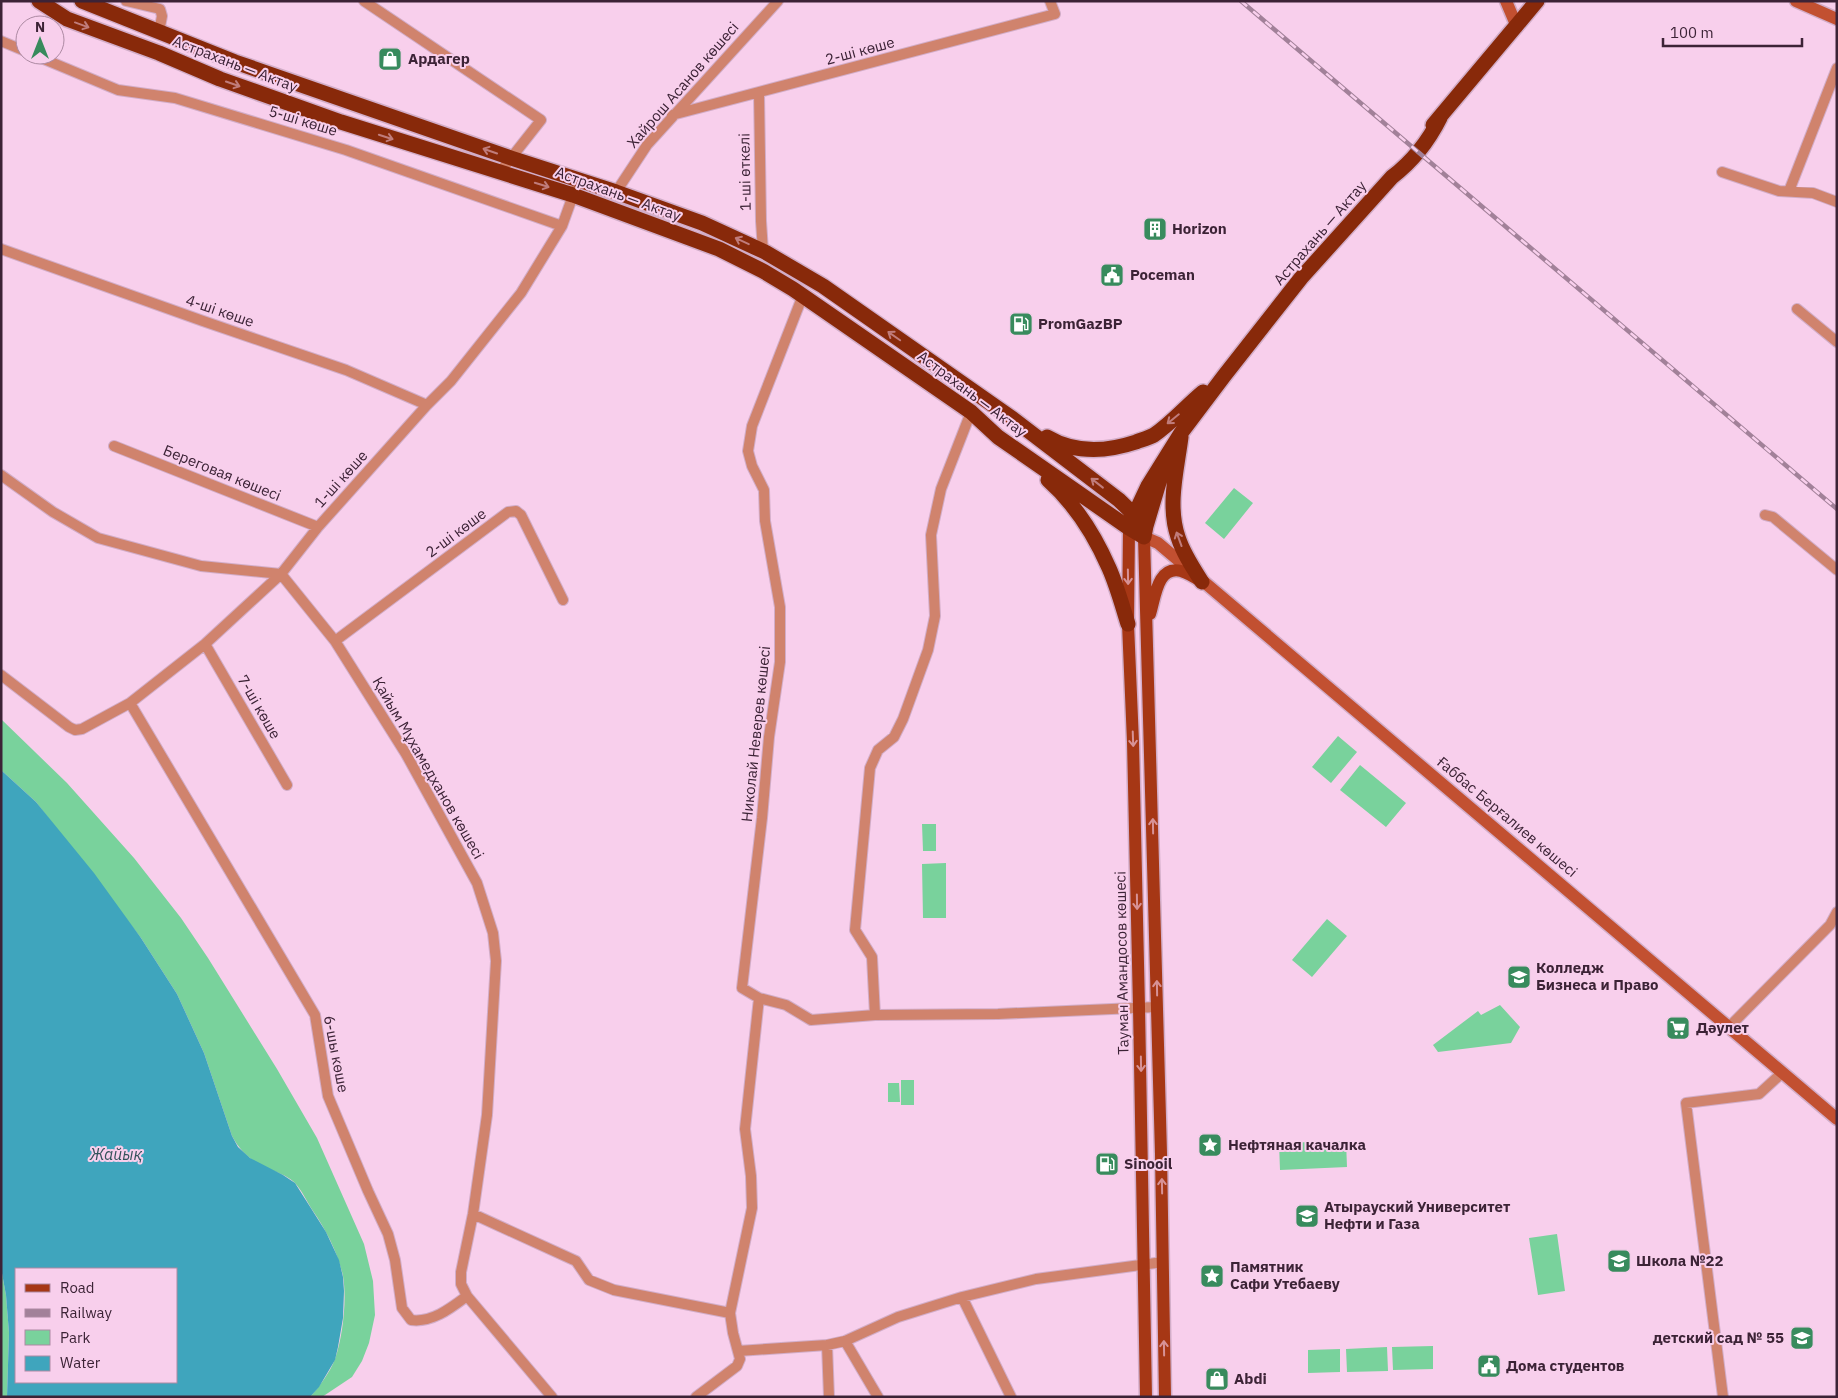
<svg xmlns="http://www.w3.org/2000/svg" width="1838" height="1398" font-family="'IBM Plex Sans',sans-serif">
<rect width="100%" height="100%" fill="#f8cfec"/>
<path fill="#79d29c" d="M1234,488L1253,503L1224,539L1205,523Z
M1,719L67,783L134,858L181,918L208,958L277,1069L317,1138L364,1244L373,1281L375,1315L369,1343L362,1361L352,1377L322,1397H310C320,1386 330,1372 335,1359C343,1336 347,1299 343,1276C338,1253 326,1230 313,1211C307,1202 302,1190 294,1182C286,1175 276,1172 267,1168C251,1161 240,1151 232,1136L204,1053L177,994L141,938L36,802L1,770Z
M1338,736L1357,752L1331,783L1312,767Z
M1360,765L1406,803L1386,827L1340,790Z
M922,824H936V851H923Z
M946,863V918H923L922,864Z
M1327,919L1347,936L1312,977L1292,960Z
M1500,1005L1520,1027L1511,1043L1438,1052L1433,1045L1478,1011L1481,1015Z
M901,1080H914V1105H901Z
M888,1083H899L900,1102H888Z
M1346,1141L1347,1167L1280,1170L1279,1143Z
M1557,1234L1565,1291L1538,1295L1529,1238Z
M1,1268L6,1295L9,1333L7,1397H1Z
M1433,1346V1369L1393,1370L1392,1347Z
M1387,1347L1388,1371L1347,1372L1346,1349Z
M1340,1349V1372L1308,1373V1350Z"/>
<path fill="#3fa5bd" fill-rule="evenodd" d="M1,770L36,802L94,873L141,938L177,994L204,1053L232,1136L238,1147L250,1158L283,1175L295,1183L326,1232L339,1260L343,1277L344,1291L343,1318L338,1347L335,1360L319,1387L310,1397H7L9,1333L6,1295L1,1268ZM16,1269H176V1382H16Z"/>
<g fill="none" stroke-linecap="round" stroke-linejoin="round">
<g stroke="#d2adc8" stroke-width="12">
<path id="street" d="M126,1L160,9L162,16L159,32
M364,1L541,120L500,172
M1,41L25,51
M34,55L118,90L175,98L346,150L562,226
M759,93L761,221L763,251
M672,115L1055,14L1050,1
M1722,172L1779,191L1813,193L1837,202
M1789,191L1837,68
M616,192L647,145L778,1
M1,249L203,321L346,370L427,405
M803,295L752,426L748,451L752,466L764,490L765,521L780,607V662L769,737L762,818L742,988L759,998L786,1005L811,1020L875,1015L998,1014L1157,1007
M1797,309L1837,342
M114,446L318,527
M1,475L53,512L98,538L201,566L281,574L335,641L406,754L477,883L493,933L496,961L487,1115L473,1214L461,1272V1284L467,1296L552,1397
M1765,515L1773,517L1837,570
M335,641L508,512L516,511L521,515L563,600
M205,644L287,785
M1,675L69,727L75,730L82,729L130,703L205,644L281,574L318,527L427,405L451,381L521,293L562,226L575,190
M130,703L315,1015L328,1096L368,1191L388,1234L395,1260L402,1308L411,1320C432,1323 451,1308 467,1296
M875,1015L872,957L855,930L870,768L878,750L894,737L903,719L928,650L935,616L931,535L941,489L971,412
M1729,1027L1830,925L1837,912
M473,1214L576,1261L589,1280L614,1290L730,1313
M962,1297L1011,1397
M845,1341L878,1397
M827,1345L829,1397
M738,1351L827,1345L845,1341L898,1317L962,1297L1036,1279L1163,1262
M696,1397L737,1366L740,1359L733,1333L730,1313L752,1208L751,1176L745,1129L759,998
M1723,1397L1686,1103L1759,1094L1782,1073"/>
</g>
<g stroke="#d2adc8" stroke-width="15">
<path id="secondary" d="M1506,1L1517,27
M1796,1L1837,19
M1144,537L1158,543L1837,1119"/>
</g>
<g stroke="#d2adc8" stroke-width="15">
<path id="primary" d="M1129,528L1128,624L1133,742L1139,1007L1146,1397
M1144,537L1161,1154L1165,1397
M1150,614C1155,599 1157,565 1181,571C1188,573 1196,578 1202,582"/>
</g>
<g stroke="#d2adc8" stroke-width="18">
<path id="highway" d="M39,1L67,19L159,53L220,79L341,122L573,195L719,249L763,271L793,289L971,412L998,437L1129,528L1144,537L1146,526L1167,456
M82,1L235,62L511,158L616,192L702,223L765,252L823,286L1013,419L1119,500L1146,526
M1433,125L1537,1
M1047,437C1074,453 1106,452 1136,442C1141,440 1149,438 1154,435C1172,423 1186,406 1203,392
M1181,437C1177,469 1167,505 1178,537C1183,553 1193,568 1202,582
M1048,480C1074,503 1095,536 1109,568C1117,586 1122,605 1128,624
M1131,522L1148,486L1181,433L1224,376L1301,278L1392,177C1413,161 1428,142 1440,118"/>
</g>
<use href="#street" stroke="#d0836d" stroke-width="10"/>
<use href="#secondary" stroke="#c25031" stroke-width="12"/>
<use href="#primary" stroke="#a63715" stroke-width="12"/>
<use href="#highway" stroke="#88290a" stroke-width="15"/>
<g stroke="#a28199" stroke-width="4.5">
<path id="rail" d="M1241,1L1837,509"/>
</g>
<use href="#rail" stroke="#f8cfec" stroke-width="2.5" stroke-dasharray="8" stroke-linecap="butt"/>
</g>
<defs><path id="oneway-shaft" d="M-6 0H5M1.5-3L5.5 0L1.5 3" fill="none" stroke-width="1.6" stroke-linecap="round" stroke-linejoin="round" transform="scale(1.25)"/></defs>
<g stroke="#c07c7b">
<use href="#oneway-shaft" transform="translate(82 25) rotate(20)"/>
<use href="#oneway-shaft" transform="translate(233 84) rotate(19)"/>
<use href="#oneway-shaft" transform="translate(386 137) rotate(18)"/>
<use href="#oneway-shaft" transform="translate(490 151) rotate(-161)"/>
<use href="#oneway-shaft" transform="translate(542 185) rotate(17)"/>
<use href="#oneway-shaft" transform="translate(742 241) rotate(-155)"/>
<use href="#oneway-shaft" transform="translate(894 336) rotate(-145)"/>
<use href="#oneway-shaft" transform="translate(1173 419) rotate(141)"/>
<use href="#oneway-shaft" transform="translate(1097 483) rotate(-142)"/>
<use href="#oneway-shaft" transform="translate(1179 539) rotate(-110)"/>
</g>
<g stroke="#d79296">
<use href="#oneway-shaft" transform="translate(1128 577) rotate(89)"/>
<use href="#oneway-shaft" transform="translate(1133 739) rotate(88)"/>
<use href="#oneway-shaft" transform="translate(1153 826) rotate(-91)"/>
<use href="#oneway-shaft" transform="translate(1137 902) rotate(89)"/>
<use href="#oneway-shaft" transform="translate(1157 988) rotate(-91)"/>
<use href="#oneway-shaft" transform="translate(1141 1064) rotate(89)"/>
<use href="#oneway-shaft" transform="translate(1162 1186) rotate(-91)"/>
<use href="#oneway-shaft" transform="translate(1164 1348) rotate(-91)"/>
</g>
<defs>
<g id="shop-square" transform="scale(1.25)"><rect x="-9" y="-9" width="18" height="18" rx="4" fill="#388b5d" stroke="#f8cfec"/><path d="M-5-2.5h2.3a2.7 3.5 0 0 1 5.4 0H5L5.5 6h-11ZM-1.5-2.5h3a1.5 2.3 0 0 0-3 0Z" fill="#fff"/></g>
<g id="building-square" transform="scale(1.25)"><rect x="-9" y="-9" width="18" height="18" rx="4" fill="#388b5d" stroke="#f8cfec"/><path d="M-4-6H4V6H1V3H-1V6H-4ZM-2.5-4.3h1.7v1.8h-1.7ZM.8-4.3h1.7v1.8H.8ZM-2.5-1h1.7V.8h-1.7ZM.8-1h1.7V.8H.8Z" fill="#fff"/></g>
<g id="civic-square" transform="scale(1.25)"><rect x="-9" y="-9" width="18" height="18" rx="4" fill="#388b5d" stroke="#f8cfec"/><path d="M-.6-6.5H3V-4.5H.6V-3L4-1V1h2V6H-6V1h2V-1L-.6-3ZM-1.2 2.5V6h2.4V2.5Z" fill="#fff"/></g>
<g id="fuel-square" transform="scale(1.25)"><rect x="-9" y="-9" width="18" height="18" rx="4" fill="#388b5d" stroke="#f8cfec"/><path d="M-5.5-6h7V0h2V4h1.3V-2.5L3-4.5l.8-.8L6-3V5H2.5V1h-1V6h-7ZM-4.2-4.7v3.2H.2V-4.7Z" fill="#fff"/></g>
<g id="university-square" transform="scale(1.25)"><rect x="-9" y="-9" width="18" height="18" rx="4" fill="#388b5d" stroke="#f8cfec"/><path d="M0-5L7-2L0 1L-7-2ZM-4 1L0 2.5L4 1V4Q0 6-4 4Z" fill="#fff"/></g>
<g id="supermarket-square" transform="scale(1.25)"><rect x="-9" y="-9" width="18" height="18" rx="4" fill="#388b5d" stroke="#f8cfec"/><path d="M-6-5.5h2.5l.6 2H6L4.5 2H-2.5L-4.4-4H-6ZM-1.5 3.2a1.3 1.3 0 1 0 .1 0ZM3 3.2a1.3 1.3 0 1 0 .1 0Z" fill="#fff"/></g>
<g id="sight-square" transform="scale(1.25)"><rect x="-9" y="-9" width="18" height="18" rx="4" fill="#388b5d" stroke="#f8cfec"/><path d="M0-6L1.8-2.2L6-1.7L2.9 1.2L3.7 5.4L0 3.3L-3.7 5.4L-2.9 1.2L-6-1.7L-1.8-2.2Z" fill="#fff"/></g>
<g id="school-square" transform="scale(1.25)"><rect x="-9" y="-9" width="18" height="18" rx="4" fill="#388b5d" stroke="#f8cfec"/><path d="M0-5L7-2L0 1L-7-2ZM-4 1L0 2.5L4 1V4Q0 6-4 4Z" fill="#fff"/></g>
</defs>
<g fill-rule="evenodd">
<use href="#shop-square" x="390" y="59"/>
<use href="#building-square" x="1155" y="229"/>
<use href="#civic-square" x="1112" y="275"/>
<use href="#fuel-square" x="1021" y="324"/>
<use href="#university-square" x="1519" y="977"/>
<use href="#supermarket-square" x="1678" y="1028"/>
<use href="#sight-square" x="1210" y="1145"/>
<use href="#fuel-square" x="1107" y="1164"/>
<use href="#university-square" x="1307" y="1216"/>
<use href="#school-square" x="1619" y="1261"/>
<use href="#sight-square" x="1212" y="1276"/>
<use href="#school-square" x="1802" y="1338"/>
<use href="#civic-square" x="1489" y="1366"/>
<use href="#shop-square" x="1217" y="1379"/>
</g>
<g text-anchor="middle" stroke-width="4" stroke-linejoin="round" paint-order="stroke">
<g font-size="15" fill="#3c2336" stroke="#f8cfec">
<text transform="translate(860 51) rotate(-15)" y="5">2-ші көше</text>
<text transform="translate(235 64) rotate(21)" y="5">Астрахань — Актау</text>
<text transform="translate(683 85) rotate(-49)" y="5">Хайрош Асанов көшесі</text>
<text transform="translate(303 121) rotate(17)" y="5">5-шi көше</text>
<text transform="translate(745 172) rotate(-91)" y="5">1-ші өткелі</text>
<text transform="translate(618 194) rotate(20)" y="5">Астрахань — Актау</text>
<text transform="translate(1320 233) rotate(-49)" y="5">Астрахань — Актау</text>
<text transform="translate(220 311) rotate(19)" y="5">4-шi көше</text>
<text transform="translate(972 394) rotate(37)" y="5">Астрахань — Актау</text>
<text transform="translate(222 473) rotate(22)" y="5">Береговая көшесі</text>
<text transform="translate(341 479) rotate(-48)" y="5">1-ші көше</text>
<text transform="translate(456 533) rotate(-37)" y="5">2-ші көше</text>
<text transform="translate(259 707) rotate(60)" y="5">7-шi көше</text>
<text transform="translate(756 734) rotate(-84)" y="5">Николай Неверев көшесі</text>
<text transform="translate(428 768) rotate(60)" y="5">Қайым Мұхамедханов көшесi</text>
<text transform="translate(1507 817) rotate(40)" y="5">Ғаббас Берғалиев көшесі</text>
<text transform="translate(1122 963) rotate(-91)" y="5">Тауман Амандосов көшесі</text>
<text transform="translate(336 1054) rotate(79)" y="5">6-шы көше</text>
</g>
<g font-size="15" font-weight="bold" fill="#3c2336" stroke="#f8cfec" text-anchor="start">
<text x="408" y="64">Ардагер</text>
<text x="1172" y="234">Horizon</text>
<text x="1130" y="280">Poceman</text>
<text x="1038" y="329">PromGazBP</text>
<text x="1536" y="973">Колледж<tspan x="1536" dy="17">Бизнеса и Право</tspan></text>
<text x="1696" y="1033">Дәулет</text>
<text x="1228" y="1150">Нефтяная качалка</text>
<text x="1124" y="1169">Sinooil</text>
<text x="1324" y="1212">Атырауский Университет<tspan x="1324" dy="17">Нефти и Газа</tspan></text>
<text x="1636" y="1266">Школа №22</text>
<text x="1230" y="1272">Памятник<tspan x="1230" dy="17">Сафи Утебаеву</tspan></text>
<text x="1784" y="1343" text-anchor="end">детский сад № 55</text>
<text x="1506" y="1371">Дома студентов</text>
<text x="1234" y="1384">Abdi</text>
</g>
<g font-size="16" font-style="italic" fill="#33525a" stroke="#f8cfec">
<text x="116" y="1160">Жайық</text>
</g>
</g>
<rect width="1838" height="1398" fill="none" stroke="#3c2336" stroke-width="5"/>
<rect x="15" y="1268" width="162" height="115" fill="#f8cfec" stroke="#ad8aa3"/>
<rect x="25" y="1284" width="25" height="8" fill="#a63715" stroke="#ad8aa3"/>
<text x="60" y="1293" font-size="15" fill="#3c2336">Road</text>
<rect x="25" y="1309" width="25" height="8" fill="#a28199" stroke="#ad8aa3"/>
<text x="60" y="1318" font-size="15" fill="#3c2336">Railway</text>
<rect x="25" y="1330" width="25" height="15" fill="#79d29c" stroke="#ad8aa3"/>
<text x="60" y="1343" font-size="15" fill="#3c2336">Park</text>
<rect x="25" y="1356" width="25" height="15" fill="#3fa5bd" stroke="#ad8aa3"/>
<text x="60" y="1368" font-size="15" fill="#3c2336">Water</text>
<g transform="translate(40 40)"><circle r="24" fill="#f8cfec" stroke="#ad8aa3"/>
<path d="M0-4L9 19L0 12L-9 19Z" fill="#388b5d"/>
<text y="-8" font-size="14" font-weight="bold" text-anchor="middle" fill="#3c2336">N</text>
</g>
<path d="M1663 38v8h139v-8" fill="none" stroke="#3c2336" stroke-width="2.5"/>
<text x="1670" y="38" font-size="15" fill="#3c2336" stroke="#f8cfec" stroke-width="4" paint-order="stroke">100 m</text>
</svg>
